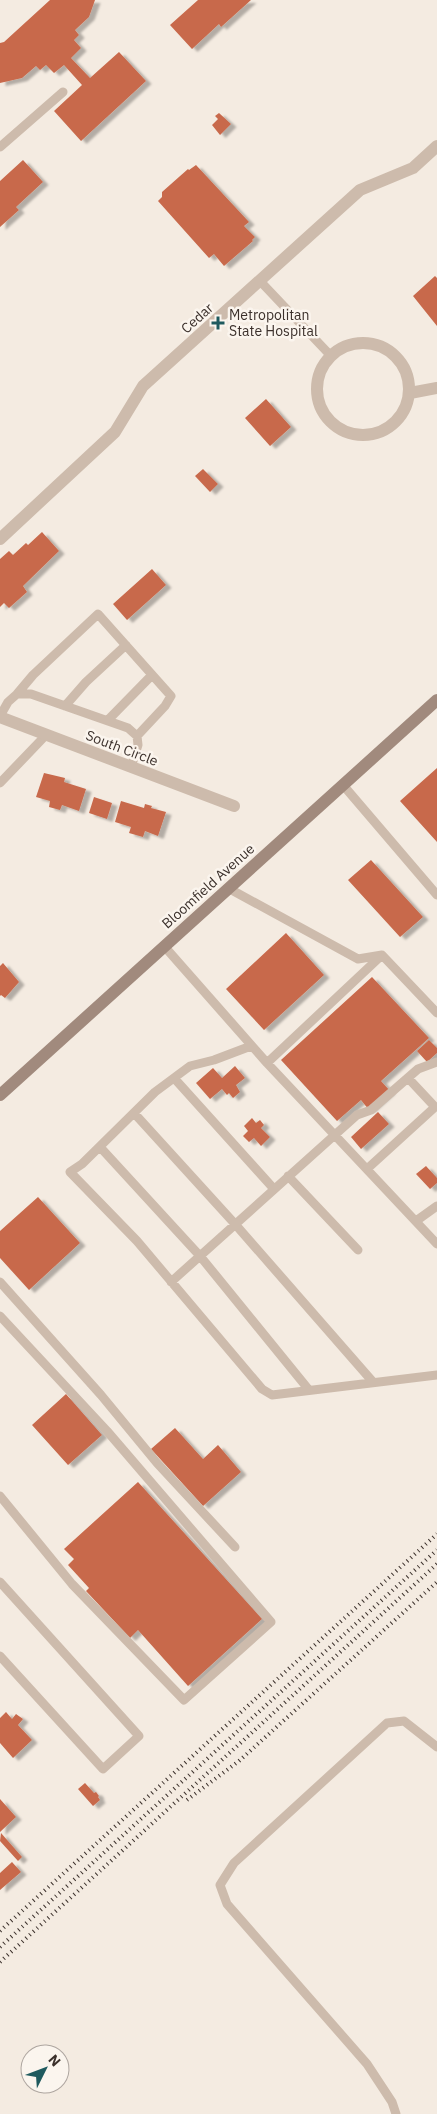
<svg xmlns="http://www.w3.org/2000/svg" width="437" height="2114" font-family="'IBM Plex Sans',sans-serif">
<defs>
<filter id="shadow"><feDropShadow dx="5.5" dy="3" stdDeviation="1" flood-color="#0004"/></filter>
</defs>
<rect width="100%" height="100%" fill="#f4ebe1"/>
<path fill="#c8694b" filter="url(#shadow)" d="M50,0H95L89,17L75,30L79,35L74,40L81,48L71,58L90,78L119,52L146,81L81,141L54,111L82,85L64,65L54,73L46,65L40,70L36,66L22,78L0,83V43L4,42Z
M198,0H251L221,27L219,24L192,49L170,25Z
M219,113L231,124L220,135L212,125L218,119L215,116Z
M23,160L43,182L16,207L19,210L0,227V181Z
M196,165L249,222L244,226L255,237L252,240L253,241L224,266L214,254L209,258L158,201L162,197V192L188,169L189,170Z
M435,276L437,278V326L413,296Z
M266,399L291,427L270,446L245,418Z
M203,469L218,484L210,492L195,476Z
M42,532L59,551L23,586L27,592L9,608L4,603L0,607V559L9,551L13,555L26,543L28,545Z
M152,569L166,585L127,620L113,604Z
M437,768V842L400,801Z
M44,773L65,778L64,782L86,789L79,811L62,805L60,810L49,807L50,801L36,797Z
M94,797L112,803L107,819L89,813Z
M121,801L144,808L145,804L152,806L151,808L166,812L158,836L145,831L143,837L129,833L131,827L115,822Z
M371,860L423,917L400,937L348,880Z
M286,933L324,975L264,1030L226,989Z
M3,963L19,982L5,998L1,995L0,996V966Z
M372,977L429,1038L381,1081L390,1091L369,1110L361,1100L337,1121L281,1060Z
M429,1040L437,1048V1053L427,1062L417,1051Z
M235,1066L245,1078L236,1085L240,1092L233,1098L229,1093L227,1095L222,1089L210,1099L196,1083L213,1068L222,1078Z
M378,1112L389,1124L361,1149L351,1137Z
M252,1118L256,1123L260,1120L264,1125L261,1128L270,1137L261,1146L254,1138L249,1142L243,1136L248,1131L244,1126Z
M426,1166L437,1178V1183L430,1189L416,1174Z
M38,1197L80,1243L29,1290L0,1258V1231Z
M66,1394L102,1435L68,1465L32,1425Z
M175,1428L203,1459L218,1445L241,1472L203,1506L151,1449Z
M138,1482L262,1619L188,1686L138,1630L130,1638L86,1591L89,1588L68,1565L74,1559L64,1549Z
M6,1712L12,1719L16,1714L23,1719L18,1725L32,1740L13,1758L0,1743V1718Z
M85,1783L94,1793L96,1792L99,1796L98,1797L100,1800L93,1806L78,1789Z
M0,1799L16,1817L0,1832Z
M1,1833L22,1857L18,1861L0,1841Z
M12,1862L21,1872L0,1890V1873Z"/>
<g fill="none" stroke-linecap="round" stroke-linejoin="round">
<path stroke="#cdbbac" stroke-width="9" d="M0,147L63,92
M260,281L331,356
M17,694L33,675L98,614L171,696L165,706L137,736
M65,706L86,682L126,645
M0,716L8,702L17,694H31L128,728L137,736L138,745L131,767
M108,720L152,675
M0,783L46,735
M343,785L437,895
M228,888L358,959L382,955L437,1013
M164,946L267,1063L382,955
M251,1046L214,1060L190,1066L155,1092L82,1164L70,1172L137,1241L262,1389L272,1395L437,1375
M267,1063L437,1244
M174,1078L274,1189
M134,1113L235,1224L373,1382
M100,1147L200,1256L309,1390
M367,1169L435,1107L408,1078
M288,1176L358,1250
M416,1221L437,1206
M0,1282L101,1395L157,1463L235,1547
M171,1282L357,1115L371,1110L418,1069L437,1062
M0,1316L107,1431L271,1622L184,1700L72,1584L0,1496
M0,1582L139,1736L103,1769L0,1656
M396,2114L392,2102L367,2064L227,1904L220,1885L234,1863L387,1723L404,1721L437,1747"/>
<path stroke="#cdbbac" stroke-width="12" d="M317 389a46 46 0 1 1 92 0a46 46 0 1 1-92 0Z
M410,393L437,388
M0,539L115,432L143,386L360,190L413,168L437,146
M0,717L234,806"/>
<path stroke="#a18a7d" stroke-width="12" d="M0,1095L437,700"/>
<path stroke="#3b302b" stroke-width="4" stroke-dasharray="1 4" stroke-linecap="butt" d="M187,1800L239,1761L437,1582
M0,1931L437,1534
M0,1947L437,1550
M0,1962L437,1564"/>
</g>
<path fill="#1f5a5e" stroke="#fbf5ee" stroke-width="2" d="M215.5 315.5h5v5h5v5h-5v5h-5v-5h-5v-5h5z"/>
<g text-anchor="middle" stroke-width="5" stroke-linejoin="round" paint-order="stroke">
<g font-size="14" fill="#3b302b" stroke="#fbf5ee" text-anchor="start">
<text x="229" y="320">Metropolitan<tspan x="229" dy="16">State Hospital</tspan></text>
</g>
<g font-size="14" fill="#3b302b" stroke="#fbf5ee">
<text transform="translate(197 318) rotate(-42)" y="5">Cedar</text>
<text transform="translate(122 748) rotate(21)" y="5">South Circle</text>
<text transform="translate(208 886) rotate(-42)" y="5">Bloomfield Avenue</text>
</g>
</g>
<g transform="translate(45 2069) rotate(48)"><circle r="24" fill="#fbf5ee" stroke="#aea6a0"/>
<path d="M0-4L9 19L0 12L-9 19Z" fill="#1f5a5e"/>
<text y="-8" font-size="14" font-weight="bold" text-anchor="middle" fill="#3b302b">N</text>
</g>
</svg>
